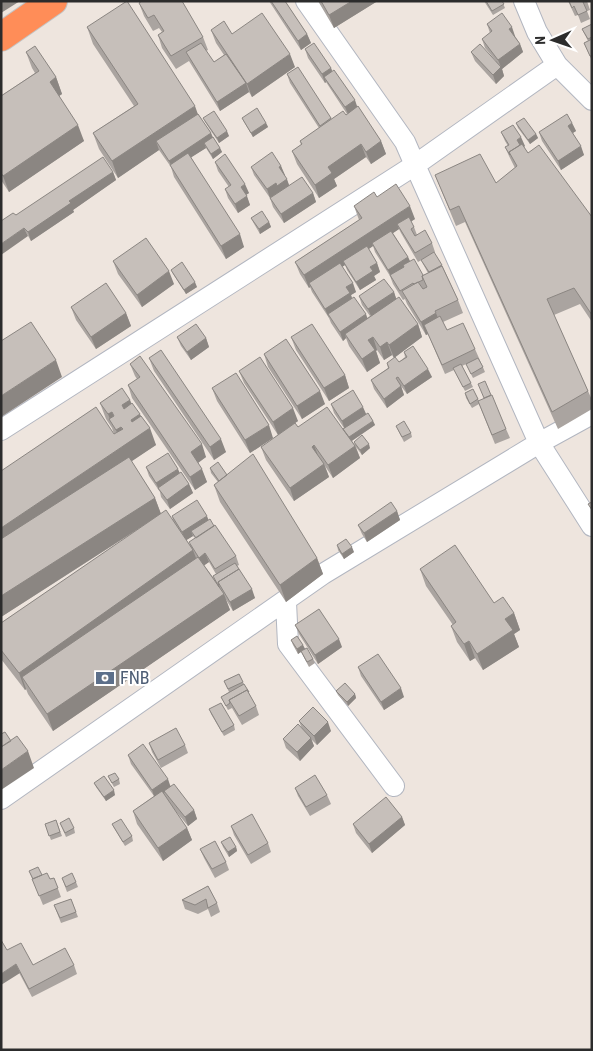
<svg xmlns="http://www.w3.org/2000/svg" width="593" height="1051" font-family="'Roboto Condensed',sans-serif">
<rect width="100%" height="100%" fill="#eee5de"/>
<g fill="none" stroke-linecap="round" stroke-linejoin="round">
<g stroke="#b2b6c0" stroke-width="22">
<path id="minor" d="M524,1L537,32L557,65L592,100
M592,414L539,443L592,526
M1,430L415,165L405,142L306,1
M286,602L288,644L394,786
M1,799L323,574L539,443L415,165L557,65"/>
</g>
<g stroke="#c4c4c4" stroke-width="30">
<path id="highway" d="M1,37L53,1"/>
</g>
<use href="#minor" stroke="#fff" stroke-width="20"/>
<use href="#highway" stroke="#ff8d58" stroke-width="28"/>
</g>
<path fill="#aaa4a0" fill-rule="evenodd" d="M269,1H285L307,34L311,43L301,50Z
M318,1H376V2L334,28Z
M484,1H502L505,8L493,15Z
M568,1H587L590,10L587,11L590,19L581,23L578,15L575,16Z
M139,3L203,37L208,50L206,51L214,62L224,55L216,43L211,30L232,34L295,67L252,97L249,92L220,111L189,61L176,69L162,48L158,35L162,32L159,28L153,31L144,16Z
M487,24L515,36L520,44L523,52L502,69L504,76L496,84L475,61L471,52L496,61L485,48L482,39L490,33Z
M592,24V61L584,43L588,41L582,29Z
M87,27L198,114L211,133L213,137L220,148L222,152L213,159L206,148L191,157L244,247L226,259L174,177L171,167L159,150L118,178L99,149L93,133L134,106L93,44Z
M305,49L331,68L332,71L381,141L386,154L371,164L366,157L334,179L337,186L319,198L297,164L292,151L301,145L300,141L319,128L290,83L287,74L332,119L347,114L328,85L326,82L325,83L308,58Z
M26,52L56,77L62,94L59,96L84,141L9,192L1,180V96L35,73L32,68Z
M203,118L229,136L219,143L205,122Z
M242,118L266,123L268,127L253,137L244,122Z
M516,123L536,134L538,138L530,144L518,128Z
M572,123L576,131L573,133L584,155L561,170L542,141L539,132Z
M501,132L525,146L524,147L528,153L592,217V322L580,304L554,315L588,391L592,400V409L558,429L465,222L456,226L435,175L496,183L515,168L509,156L505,147L508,146L505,141Z
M215,162L249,193L246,195L250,205L238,213L228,198L225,189L229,187L218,171Z
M281,166L284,175L289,185L313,193L316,202L284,223L273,207L270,198L254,175L251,167Z
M113,172L116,180L73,210L74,212L31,241L16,215Z
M377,197L415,219L411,221L414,227L417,235L432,243L435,252L418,262L401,233L399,229L393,233L408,257L410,261L423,275L428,273L423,264L421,260L442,265L458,300L463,313L443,322L447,330L475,349L485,372L473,378L466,364L474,360L462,366L473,387L465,391L454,370L445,374L428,334L426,335L407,304L405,299L403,300L393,284L390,276L375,252L373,246L369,249L377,263L380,272L374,276L376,280L360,290L347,270L345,265L342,267L356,292L351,295L352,298L367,318L370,316L362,305L359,296L394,292L396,299L418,324L422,337L394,358L392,355L384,360L377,350L376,351L380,363L367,372L349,346L346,338L343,341L331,323L329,318L312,292L310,287L309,288L300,274L295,262L359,220L354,206Z
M251,218L269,222L271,227L260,234L253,222Z
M113,261L174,284L142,307L118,274Z
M171,270L197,287L186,294L173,274Z
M71,307L126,313L131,326L96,349L76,320Z
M177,337L206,338L209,347L191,360L181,346Z
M291,337L345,375L349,388L329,401L296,350Z
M404,352L432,377L407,394L401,386L404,395L387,408L374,389L371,380L388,368L387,363L399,362L405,357Z
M264,354L325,404L302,419L268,367Z
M149,358L226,452L214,460L154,371Z
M130,364L206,457L198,463L207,482L195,490L132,398L128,385L137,379L135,376Z
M239,371L298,421L295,423L298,427L343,429L344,428L334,413L331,404L366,414L373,421L375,425L352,441L355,445L354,442L370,448L362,455L356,447L360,458L333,478L325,466L329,477L294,501L266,460L261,447L295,423L278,435L244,383Z
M212,388L273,438L250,453L217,401Z
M473,389L479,401L491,395L510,438L495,444L479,404L472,408L466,398L465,393Z
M130,400L131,404L141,416L156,445L131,461L155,498L161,514L173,521L172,516L208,520L236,556L239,565L237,566L255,598L233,611L225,598L230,610L53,731L28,694L26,689L25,690L1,659V623L154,519L1,617V471L114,434L112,428L106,419L100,403ZM193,536L195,538L190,545L186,540ZM209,562L216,574L213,576L215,580L204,565Z
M396,426L411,433L412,437L404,442Z
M146,467L180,473L189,484L193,493L170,509L161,497L160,492L149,476Z
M210,468L227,475L317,558L323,574L286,602L220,502L214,485L218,482L211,473Z
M397,511L400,520L367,542L362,534L358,525Z
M337,545L354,552L344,559L338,550Z
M420,569L514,613L520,630L514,634L519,647L483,670L475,658L470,661L457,642L451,626L453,625L426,586Z
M295,625L342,647L318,664L299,634Z
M291,640L303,645L304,649L313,659L315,663L309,667L301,652L298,654L293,645Z
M358,667L404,697L384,710L361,676Z
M239,674L244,684L256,706L259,715L242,725L232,708L228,710L221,697L229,692L224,681Z
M336,691L355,694L356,698L348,706L338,695Z
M209,709L234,725L235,730L224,736L211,714Z
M299,721L331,731L317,745L311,739L314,746L300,761L286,748L283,739L302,729Z
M149,743L185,745L188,753L161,768L152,752Z
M128,755L171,786L194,810L197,819L188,826L174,809L187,828L192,840L163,861L137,824L133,811L154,796L131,764Z
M108,776L119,779L120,784L114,787Z
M94,783L115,795L106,801L96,787Z
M295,788L327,795L331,804L310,816L298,796Z
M402,817L405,825L372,853L356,833L353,824Z
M56,820L62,836L51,840L45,824Z
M60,823L74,828L75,833L66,837Z
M112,824L132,836L133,841L125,846L114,828Z
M231,826L268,843L271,852L251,864L234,835Z
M221,842L236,847L237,851L229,857L223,847Z
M200,849L226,862L229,870L215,878L204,858Z
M29,871L42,875L50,879L54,878L61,897L43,905Z
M62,878L76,882L78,887L67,892Z
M208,886L217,903L220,912L211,917L208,909L198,914L185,909L182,900Z
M71,899L78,917L61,923L54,905Z
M7,950L33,965H74L77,974L32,997Z"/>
<path fill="#8b8682" d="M1,1H20L1,13Z
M352,1H376V2L334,28L329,15Z
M512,27L515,36L512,38L509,29Z
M307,34L311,43L301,50L298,41Z
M520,44L523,52L502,69L504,76L496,84L493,75L501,67L498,60Z
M290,54L295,67L252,97L247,84Z
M331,68L334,76L324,77L326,82L325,83L322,74Z
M56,77L62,94L56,98L50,82Z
M246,83L249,92L220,111L217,102Z
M355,100L358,109L349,116L345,107Z
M195,106L201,123L156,141L159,150L118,178L112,161Z
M266,123L268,127L253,137L251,133Z
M572,123L576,131L571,134L568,126Z
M78,125L84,141L9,192L3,176Z
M227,131L229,136L219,143L217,138Z
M211,133L214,142L204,143L206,148L173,169L169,161Z
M536,134L538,138L530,144L528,140Z
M521,137L525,146L520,149L517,140Z
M381,141L386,154L371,164L366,152Z
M361,144L366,157L334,179L337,186L319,198L315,185L328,167Z
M581,146L584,155L561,170L558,161Z
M220,148L222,152L213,159L211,154Z
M281,166L285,175L282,176L279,167Z
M113,172L116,180L73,210L74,212L31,241L28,232L69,201Z
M287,179L290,188L280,195L277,186Z
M276,183L279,192L270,198L267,189Z
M245,184L249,193L244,196L241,187Z
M313,193L316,202L284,223L281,214Z
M247,196L250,205L238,213L235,204Z
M410,206L415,219L400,229L397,224L399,229L374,246L372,243L373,246L346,264L343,261L345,265L311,287L309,283L310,287L309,288L304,275Z
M269,222L271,227L260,234L259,229Z
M24,228L28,236L1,255V244Z
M240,234L244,247L226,259L221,246Z
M408,257L412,266L392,279L388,270Z
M377,263L380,272L374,276L376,280L360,290L356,282L370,267Z
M169,271L174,284L142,307L137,295Z
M195,282L197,287L186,294L184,290Z
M353,283L356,292L351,295L353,302L328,314L329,318L325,309L346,287Z
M394,292L397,301L372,318L368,309Z
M126,313L131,326L96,349L91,337Z
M436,313L441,326L424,325L428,334L426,335L421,322Z
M366,314L369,323L345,334L346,338L343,341L340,332Z
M418,324L422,337L394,358L389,345Z
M373,337L377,350L376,351L380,363L367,372L362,359L368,340Z
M206,338L209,347L191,360L187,352Z
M387,342L392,355L384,360L380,347Z
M56,360L62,377L1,417V396Z
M428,369L432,377L407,394L404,386Z
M345,375L349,388L329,401L324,388Z
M401,386L404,395L387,408L384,399Z
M320,391L325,404L302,419L297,406Z
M130,400L136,416L128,422L122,405Z
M363,407L367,416L345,430L342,421Z
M293,408L298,421L278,435L273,422Z
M112,412L118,428L111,422L108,414Z
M140,414L146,430L137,437L131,420Z
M373,421L375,425L350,442L349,437Z
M269,425L273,438L250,453L245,440Z
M121,427L127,443L150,428L156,445L1,549V528L122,447L116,430Z
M221,439L226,452L214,460L210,447Z
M202,444L206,457L195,465L191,452Z
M369,444L370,448L362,455L360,450Z
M314,445L319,458L312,447Z
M355,446L360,458L333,478L328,465Z
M324,464L329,477L294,501L290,488Z
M178,469L182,478L158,488L160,492L156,483Z
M202,469L207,482L195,490L190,477Z
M189,484L193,493L170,509L167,500Z
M155,498L161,514L1,617V596Z
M397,511L400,520L367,542L364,533Z
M207,516L210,524L191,531L193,536L185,541L182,532Z
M352,547L354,552L344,559L342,554Z
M193,550L199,566L22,677L26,689L25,690L19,673Z
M205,553L209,562L202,567L199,558Z
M317,558L323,574L286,602L280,585Z
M252,589L255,598L233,611L230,602Z
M224,594L230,610L53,731L47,714Z
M514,613L520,630L514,634L519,647L483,670L477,654L505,619Z
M339,639L342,647L318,664L315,655Z
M469,641L475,658L470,661L464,644Z
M303,645L305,649L298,654L297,649Z
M401,688L404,697L384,710L381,702Z
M355,694L356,698L348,706L347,702Z
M328,722L331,731L317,745L314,736Z
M311,738L314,746L300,761L297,752Z
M28,751L34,768L1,790V770Z
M168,779L171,788L155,799L152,790Z
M114,790L115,795L106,801L104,797Z
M194,810L197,819L188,826L185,817Z
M402,817L405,825L372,853L369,844Z
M187,828L192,840L163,861L158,848Z
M236,847L237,851L229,857L228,852Z
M16,964L20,973L1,985V974Z"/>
<path fill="#c6bfba" stroke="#8b8682" d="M127,1L195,106L112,161L93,133L138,104L87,27Z
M142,1H182L203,37L171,56L158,35L164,31L154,15L148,18L139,3Z
M271,1H285L307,34L298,41Z
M321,1H352L329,15Z
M486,1H502L504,4L492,11Z
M569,1H586L583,2L587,11L578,15L574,6L572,8Z
M262,13L290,54L247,84L211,30L224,21L232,34Z
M502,13L512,27L509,29L520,44L498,60L482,39L492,31L487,24Z
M592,24V37L588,39L582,29Z
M592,39V56H590L584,43Z
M201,43L214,62L226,54L246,83L217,102L186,52Z
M314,43L331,68L322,74L305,49Z
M480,44L501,67L493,75L471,52Z
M35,46L56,77L50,82L78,125L3,176L1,173V96L39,71L26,52Z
M298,67L331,118L320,126L287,74Z
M334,70L355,100L345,107L324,77Z
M358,106L381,141L366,152L361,144L328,167L332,173L315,185L292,151L302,144L300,141L343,111L346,115Z
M257,108L266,123L251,133L242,118Z
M214,111L227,131L217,138L203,118Z
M198,114L211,133L169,161L156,141Z
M567,114L572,123L568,126L581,146L558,161L539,132Z
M524,118L536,134L528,140L516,123Z
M513,125L521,137L517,140L520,145L509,152L510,155L505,147L509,145L501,132Z
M213,137L220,148L211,154L204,143Z
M522,144L528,153L539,145L592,217V315L574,288L547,299L588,391L552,412L459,206L450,210L435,175L480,154L496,183L517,166L509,152Z
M272,152L281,166L279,167L287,179L277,186L276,183L267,189L251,167Z
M188,153L240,234L221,246L170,165Z
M225,154L245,184L241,187L247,196L235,204L225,189L231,185L215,162Z
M103,157L113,172L69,201L71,203L28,232L24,228L1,244V221L13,213L16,215Z
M302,177L313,193L281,214L270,198Z
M396,184L410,206L304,275L295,262L362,218L354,206L374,192L377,197Z
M262,211L269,222L259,229L251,218Z
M409,217L414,227L411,229L415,236L425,230L432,243L415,253L397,224Z
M391,231L408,257L388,270L372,243Z
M146,238L169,271L137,295L113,261Z
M367,246L377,263L370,267L373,271L356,282L343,261Z
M434,252L442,265L429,272L421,260Z
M414,259L423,275L422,276L423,280L414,284L413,283L400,291L390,275L404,267L403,265Z
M182,262L195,282L184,290L171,270Z
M340,263L353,283L346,287L350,293L325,309L309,283Z
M442,266L458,300L435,311L436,313L421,322L402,291L418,282L423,289L427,287L422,276Z
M384,279L394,292L368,309L359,296Z
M106,283L126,313L91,337L71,307Z
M354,297L366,314L340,332L328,314Z
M399,297L418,324L389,345L387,342L380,347L373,337L368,340L375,350L362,359L345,334Z
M440,316L447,330L463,323L475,349L442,365L424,325Z
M31,322L56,360L1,396V341Z
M196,324L206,338L187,352L177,337Z
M312,324L345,375L324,388L291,337Z
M286,339L320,391L297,406L264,354Z
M413,346L428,369L404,386L398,377L396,378L401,386L384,399L371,380L389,368L387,363L395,357L399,362L407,357L404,352Z
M161,350L221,439L210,447L149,358Z
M140,356L202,444L191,452L202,469L190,477L128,385L140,377L130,364Z
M260,357L293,408L273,422L239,371Z
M478,358L483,367L471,374L466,364Z
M461,364L471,383L463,387L453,368Z
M236,373L269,425L245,440L212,388Z
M485,381L491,395L484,398L478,384Z
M122,388L130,400L122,405L124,409L132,403L140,414L131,420L132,422L141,416L150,428L1,528V471L96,407L114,434L123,429L121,427L116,430L109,419L114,416L112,412L108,414L100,403Z
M473,389L478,399L470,404L465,393Z
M353,390L363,407L342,421L331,404Z
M492,395L506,429L492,435L478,401Z
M327,407L355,446L328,465L314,445L312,447L324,464L290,488L261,447L295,423L298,427Z
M368,413L373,421L349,437L343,429Z
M404,421L411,433L402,437L396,426Z
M362,435L369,444L360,450L354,442Z
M168,453L178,469L156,483L146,467Z
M253,454L317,558L280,585L214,485Z
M129,457L155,498L1,596V539Z
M218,462L227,475L219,481L210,468Z
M181,472L189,484L167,500L158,488Z
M197,500L207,516L182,532L172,516Z
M391,502L397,511L364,533L358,525Z
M592,502V510L588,504Z
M166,510L193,550L19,673L1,650V623Z
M210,519L214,526L196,538L191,531Z
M215,525L236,556L215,569L205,553L199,558L189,542Z
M346,539L352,547L342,554L337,545Z
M455,545L494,603L503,597L514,613L505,619L513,630L477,654L469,641L464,644L451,626L456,622L420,569Z
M198,557L224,594L47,714L22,677Z
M235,563L239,569L218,582L219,587L213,576Z
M239,569L252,589L230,602L218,582Z
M319,609L339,639L315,655L295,625Z
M297,636L303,645L297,649L291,640Z
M307,648L313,659L307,662L301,651Z
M378,654L401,688L381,702L358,667Z
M239,674L243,682L228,689L224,681Z
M345,683L355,694L347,702L336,691Z
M244,684L249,692L247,690L229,700L230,703L226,706L221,697Z
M247,690L256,706L239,716L229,700Z
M221,703L234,725L222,732L209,709Z
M313,707L328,722L314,736L299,721Z
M298,724L311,738L297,752L283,739Z
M176,728L185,745L158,760L149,743Z
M5,732L11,741L1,747V734Z
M17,736L28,751L1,770V747Z
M143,744L168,779L152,790L128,755Z
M115,773L119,779L112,783L108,776Z
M315,775L327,795L306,807L295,788Z
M104,776L114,790L104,797L94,783Z
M174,784L194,810L185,817L164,791Z
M162,791L187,828L158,848L133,811Z
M386,797L402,817L369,844L353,824Z
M252,814L268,843L248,855L231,826Z
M69,818L74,828L65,833L60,823Z
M121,819L132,836L123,842L112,824Z
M56,820L60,832L49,836L45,824Z
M230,837L236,847L228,852L221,842Z
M215,841L226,862L212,869L200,849Z
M38,867L42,875L33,879L29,871Z
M47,873L50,879L54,878L58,888L39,896L32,879Z
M72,873L76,882L66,887L62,878Z
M208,886L217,903L208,908L206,899L195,905L182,900Z
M71,899L76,912L60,918L54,905Z
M1,940L7,950L21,943L33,965L65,948L74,965L29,989L16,964L1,974Z"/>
<defs>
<g id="bank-bare" transform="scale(1.5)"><path d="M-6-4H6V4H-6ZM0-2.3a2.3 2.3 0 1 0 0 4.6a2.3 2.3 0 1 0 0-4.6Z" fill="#5c6f8a" stroke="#fff" stroke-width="2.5" paint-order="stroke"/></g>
</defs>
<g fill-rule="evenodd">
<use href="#bank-bare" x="105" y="678"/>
</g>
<g text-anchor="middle" stroke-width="4" stroke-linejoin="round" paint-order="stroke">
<g font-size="18" fill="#4e5e75" stroke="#fff" text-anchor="start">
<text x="120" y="684">FNB</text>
</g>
</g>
<rect width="593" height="1051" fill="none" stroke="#2c2c2c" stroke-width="5"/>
<g transform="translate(553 40) rotate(268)" stroke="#ffffff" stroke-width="4" paint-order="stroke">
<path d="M0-4L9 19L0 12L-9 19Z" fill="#2c2c2c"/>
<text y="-8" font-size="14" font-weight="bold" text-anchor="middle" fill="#2c2c2c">N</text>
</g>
</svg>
